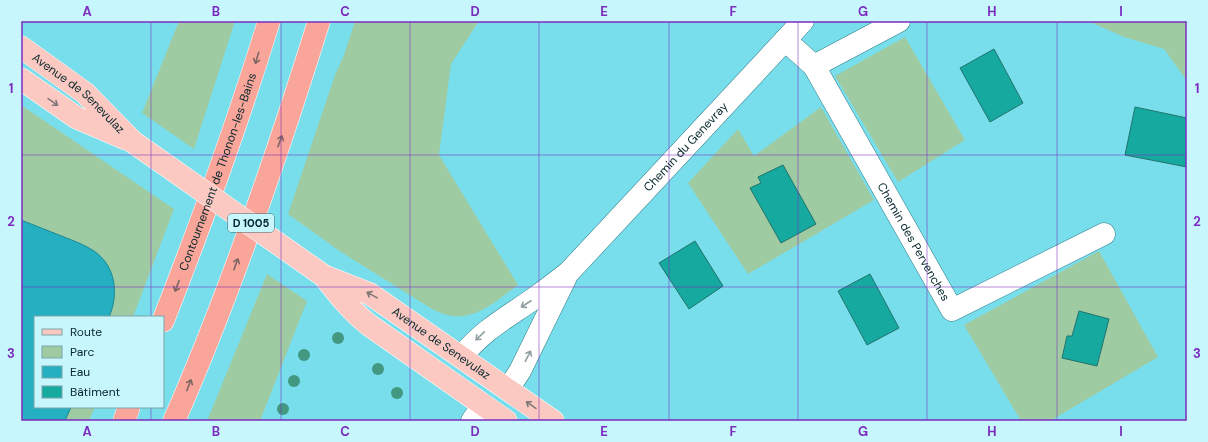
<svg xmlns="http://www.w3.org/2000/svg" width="1208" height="442" font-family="'DM Sans',sans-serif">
<rect width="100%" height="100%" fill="#79deec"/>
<path fill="#9fcba3" d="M179,21H235L194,149L142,113Z
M355,21H479L451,64L439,155L518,285C497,300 475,322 447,315C442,314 437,311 432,309L341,252L288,214L335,75L344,55Z
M1088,21H1187V81L1164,49L1124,37Z
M905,37L965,140L898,182L835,76Z
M21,105L174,209L133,317H109C119,294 116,266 94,251C85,245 74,241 64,237C50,231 35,226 21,220Z
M821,107L874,200L748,274L688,183L738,129L754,156Z
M1099,251L1158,357L1050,421H1021L964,325Z
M267,274L307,301L260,421H207Z
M71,407H95L89,421H65Z"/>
<path fill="#25b0c1" stroke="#1b8794" d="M21,220C35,226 50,231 64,237C74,241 85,245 94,251C116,266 119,294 109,317H35V407H71L65,421H21Z"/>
<path fill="#16a99f" stroke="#21736c" d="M994,49L1023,103L990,122L960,68Z
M1135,107L1187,118V167L1125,155Z
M783,165L816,224L781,243L750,188L761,183L758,177Z
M695,241L723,286L689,309L659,263Z
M870,274L899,328L867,345L838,291Z
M1079,311L1109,319L1097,366L1062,358L1067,336H1072Z"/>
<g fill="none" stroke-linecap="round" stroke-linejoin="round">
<g stroke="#2e7d88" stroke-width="23">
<g id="minor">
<path d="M785,40L814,66L899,21"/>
<path id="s1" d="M814,66L952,310L1104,234"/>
<path id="s2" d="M461,357C485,328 508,317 536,297C547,289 558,281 569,272L803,21"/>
<path d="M508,389L520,371L566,277"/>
<path d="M472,421L483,405"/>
</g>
</g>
<g stroke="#fff" stroke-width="23">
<g id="major">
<path id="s3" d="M21,47L85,93L133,142"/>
<path d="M21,79L77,118L126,139"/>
<path id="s4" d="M324,276L370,294L553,421"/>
<path d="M324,276C338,294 351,311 369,325L506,421"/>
</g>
</g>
<g stroke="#fff" stroke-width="23">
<g id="highway">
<path id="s5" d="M163,321C202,222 238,122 269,21"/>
<path d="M124,421L129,407"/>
<path d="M174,421C231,291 277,156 319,21"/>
</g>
</g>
<use href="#minor" stroke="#fff" stroke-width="22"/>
<use href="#major" stroke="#fbc9c2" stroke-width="22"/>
<use href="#highway" stroke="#f9a59a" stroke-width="22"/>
<g stroke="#fff" stroke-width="23" stroke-linecap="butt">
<path id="major-bridge" d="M133,142L324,276"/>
</g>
<use href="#major-bridge" stroke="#fbc9c2" stroke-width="22"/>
</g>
<g fill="#429880">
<circle cx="338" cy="338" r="6"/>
<circle cx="304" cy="355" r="6"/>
<circle cx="378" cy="369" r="6"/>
<circle cx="294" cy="381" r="6"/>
<circle cx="397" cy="393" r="6"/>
<circle cx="283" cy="409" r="6"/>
</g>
<defs><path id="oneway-shaft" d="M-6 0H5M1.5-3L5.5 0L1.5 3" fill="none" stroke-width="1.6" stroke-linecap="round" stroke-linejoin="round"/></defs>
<g stroke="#7f6663">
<use href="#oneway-shaft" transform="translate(257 58) rotate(107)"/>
<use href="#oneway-shaft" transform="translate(280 141) rotate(-70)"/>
<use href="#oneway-shaft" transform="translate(236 264) rotate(-70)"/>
<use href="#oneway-shaft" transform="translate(177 286) rotate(111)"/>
<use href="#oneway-shaft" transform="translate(189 385) rotate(-68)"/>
</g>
<g stroke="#807877">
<use href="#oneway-shaft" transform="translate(53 102) rotate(35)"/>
<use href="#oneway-shaft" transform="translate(372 295) rotate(-151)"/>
<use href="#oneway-shaft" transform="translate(531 405) rotate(-145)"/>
</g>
<g stroke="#8e9ea0">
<use href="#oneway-shaft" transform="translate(526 304) rotate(147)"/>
<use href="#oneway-shaft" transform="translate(480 336) rotate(136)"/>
<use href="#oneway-shaft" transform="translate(528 356) rotate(-63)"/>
</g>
<path fill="none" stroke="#7b2cbf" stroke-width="1" stroke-opacity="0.55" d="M151,21V317M281,21V421M410,21V421M539,21V421M669,21V421M798,21V421M927,21V421M1057,21V421M21,155H1187M21,287H1187M151,407V421"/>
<g text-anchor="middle" stroke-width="3" stroke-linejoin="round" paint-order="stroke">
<rect fill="#c8f6fd" stroke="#40656b" stroke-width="1" x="228" y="214" width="46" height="18" rx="3"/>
<g font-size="11" font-weight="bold" fill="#05272c">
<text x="251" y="227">D 1005</text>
</g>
<g font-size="12" fill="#05272c" stroke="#c8f6fd">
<text dy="4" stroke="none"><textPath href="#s3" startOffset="74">Avenue de Senevulaz</textPath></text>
<text dy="4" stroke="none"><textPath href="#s2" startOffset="309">Chemin du Genevray</textPath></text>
<text dy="4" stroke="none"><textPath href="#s5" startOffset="159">Contournement de Thonon-les-Bains</textPath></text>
<text dy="4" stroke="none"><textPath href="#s1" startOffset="202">Chemin des Pervenches</textPath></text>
<text dy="4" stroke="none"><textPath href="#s4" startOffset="136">Avenue de Senevulaz</textPath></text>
</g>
</g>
<rect width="1208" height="442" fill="none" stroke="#c8f6fd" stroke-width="44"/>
<rect x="34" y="316" width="130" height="92" fill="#c8f6fd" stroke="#7aa3a9"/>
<rect x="42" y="329" width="20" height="6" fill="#fbc9c2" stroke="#7aa3a9"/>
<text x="70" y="336" font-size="12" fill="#05272c">Route</text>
<rect x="42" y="346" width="20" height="12" fill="#9fcba3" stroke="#7aa3a9"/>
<text x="70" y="356" font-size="12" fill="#05272c">Parc</text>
<rect x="42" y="366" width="20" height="12" fill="#25b0c1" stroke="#7aa3a9"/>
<text x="70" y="376" font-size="12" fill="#05272c">Eau</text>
<rect x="42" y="386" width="20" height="12" fill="#16a99f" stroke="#7aa3a9"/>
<text x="70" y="396" font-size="12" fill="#05272c">Bâtiment</text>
<rect x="22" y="22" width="1164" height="398" fill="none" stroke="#7b2cbf" stroke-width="1.5"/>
<g font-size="13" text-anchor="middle" font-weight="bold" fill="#7b2cbf">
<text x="87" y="16">A</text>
<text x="216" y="16">B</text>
<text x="345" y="16">C</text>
<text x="475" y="16">D</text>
<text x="604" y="16">E</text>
<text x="733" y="16">F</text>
<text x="863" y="16">G</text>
<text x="992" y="16">H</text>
<text x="1121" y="16">I</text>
<text x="11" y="93">1</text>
<text x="1197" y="93">1</text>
<text x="11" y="226">2</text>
<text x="1197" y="226">2</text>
<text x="11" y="358">3</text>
<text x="1197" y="358">3</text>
<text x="87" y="436">A</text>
<text x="216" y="436">B</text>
<text x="345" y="436">C</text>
<text x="475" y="436">D</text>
<text x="604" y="436">E</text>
<text x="733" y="436">F</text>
<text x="863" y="436">G</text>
<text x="992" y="436">H</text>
<text x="1121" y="436">I</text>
</g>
</svg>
